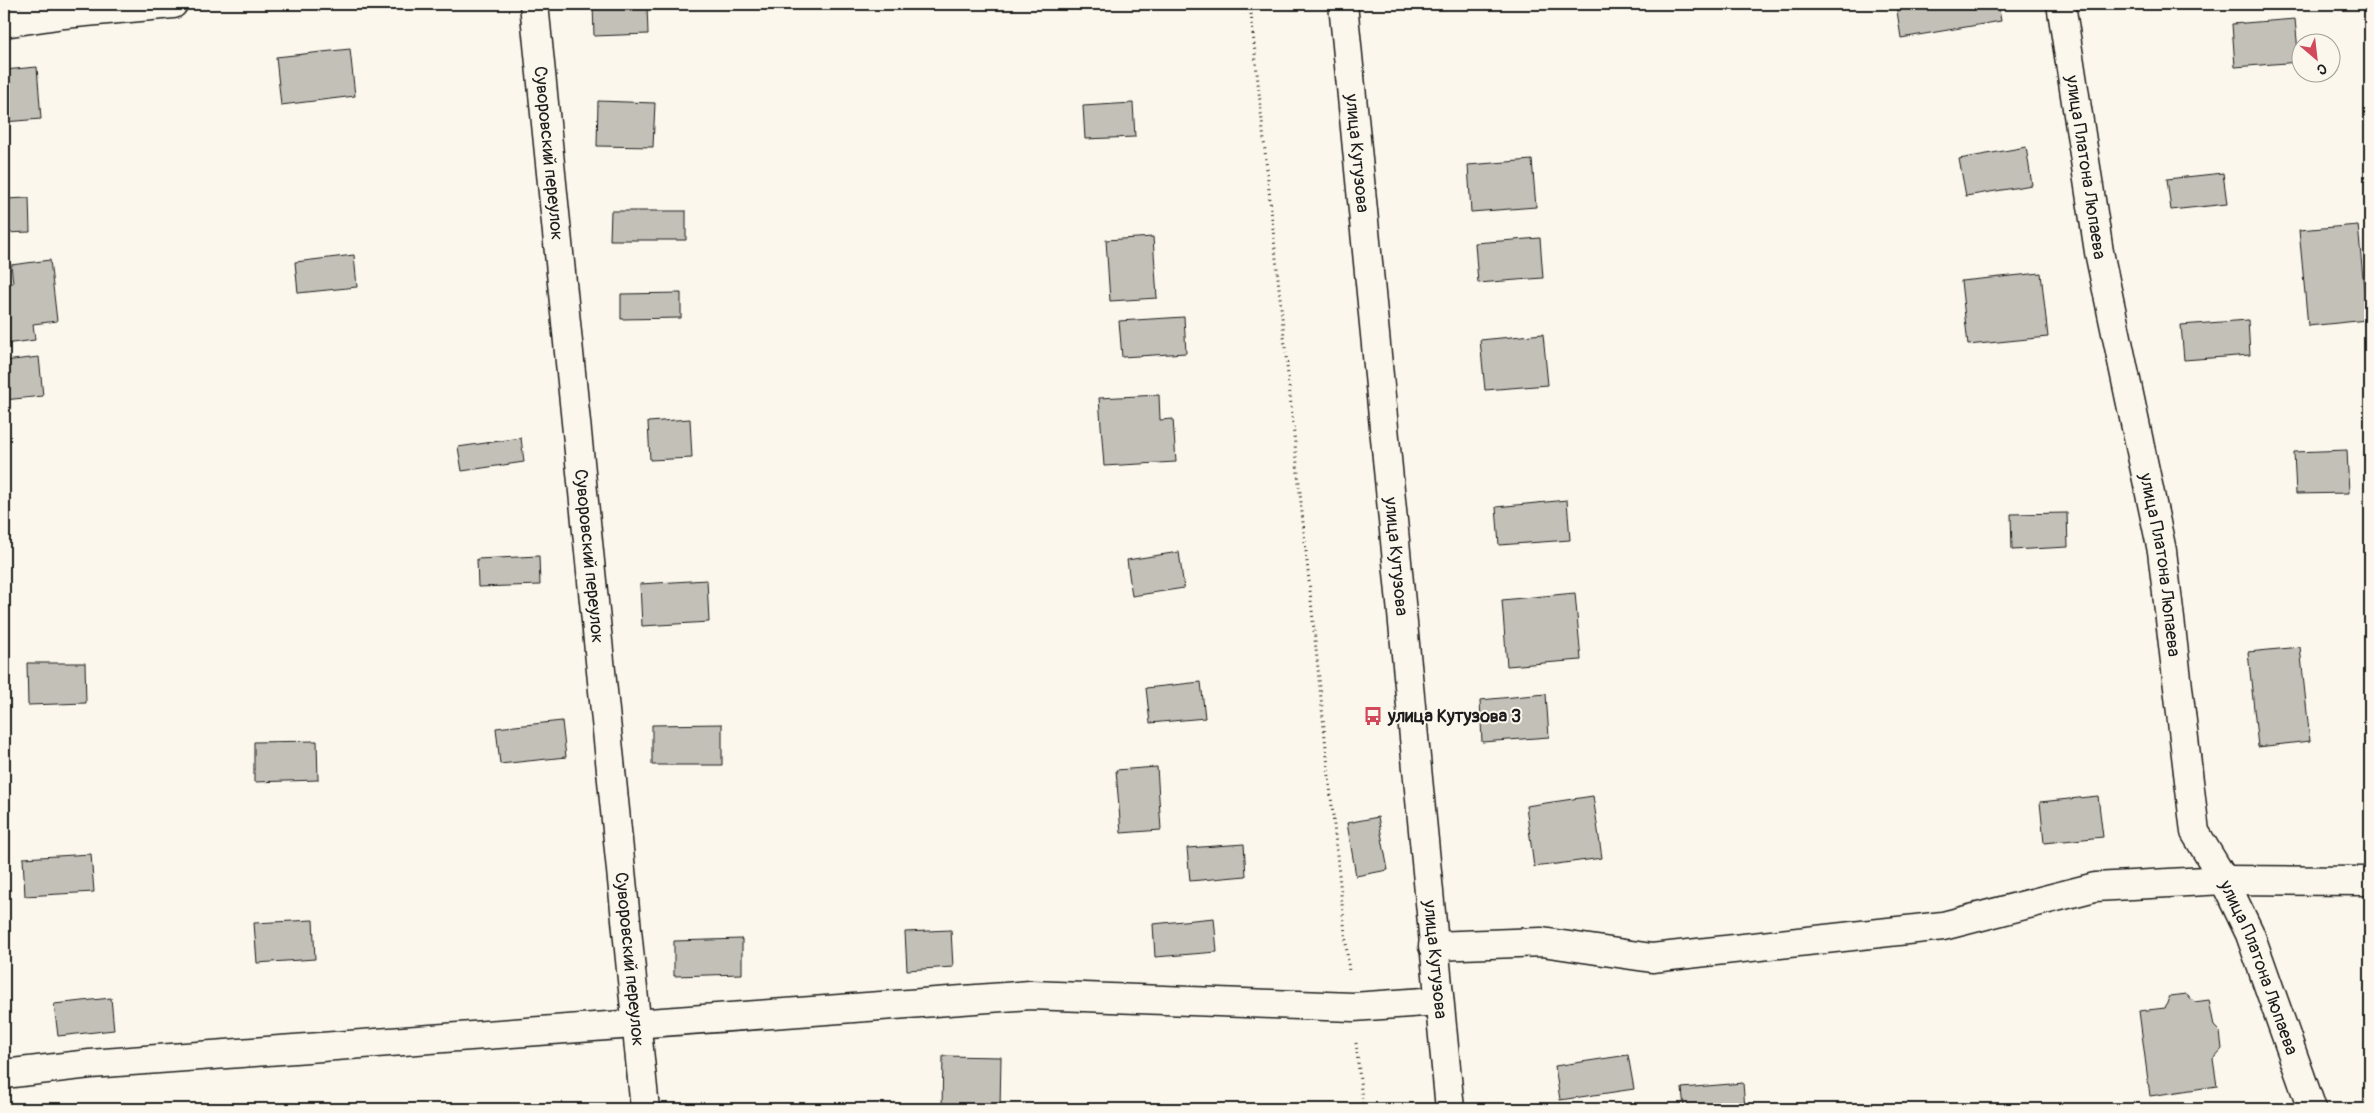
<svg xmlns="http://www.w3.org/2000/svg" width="2374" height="1113" font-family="Pangolin,sans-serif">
<rect width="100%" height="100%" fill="#fbf7ec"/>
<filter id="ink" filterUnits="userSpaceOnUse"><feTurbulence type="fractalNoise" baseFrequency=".02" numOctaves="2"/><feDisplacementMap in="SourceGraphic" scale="10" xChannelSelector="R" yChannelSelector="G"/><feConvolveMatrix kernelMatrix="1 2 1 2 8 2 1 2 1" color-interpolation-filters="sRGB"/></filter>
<g filter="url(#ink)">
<path fill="#c3c0b8" stroke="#1c1c1c" d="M593,4H647L648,34L594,36Z
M1896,4H1998L2001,21L1901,38Z
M2295,19L2299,62L2235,67L2232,24Z
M350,49L355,96L281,105L276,57Z
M37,67L41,119L4,122V70Z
M598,101L655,103L653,147L597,146Z
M1133,103L1135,137L1085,139L1083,106Z
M2026,147L2032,185L1966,196L1959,159Z
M1532,160L1536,207L1471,212L1468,165Z
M2223,173L2227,204L2171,210L2167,179Z
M29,198L30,232L4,233V199Z
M611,211H686V240H610Z
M2358,225L2367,320L2308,326L2299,230Z
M1153,237L1157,298L1110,301L1106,240Z
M1540,238L1543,278L1478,283L1475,243Z
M354,255L357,287L298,293L295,262Z
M50,260L57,321L33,324L35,340L4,344V284L13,283L11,265Z
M2041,273L2048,337L1968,345L1961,281Z
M681,293V318L621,319V294Z
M1184,317L1186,353L1122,357L1119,321Z
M2248,320L2250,355L2184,360L2181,325Z
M1543,334L1548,385L1485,390L1480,340Z
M39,357L43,396L4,400V361Z
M1159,395L1160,420L1173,419L1176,462L1104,466L1099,398Z
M690,419L692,458L650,460L648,422Z
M521,438L524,462L462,471L458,447Z
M2347,450L2349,493L2296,494L2294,452Z
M1567,500L1570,540L1499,545L1496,507Z
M2067,513L2068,547L2012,550L2011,514Z
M1179,552L1184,588L1132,596L1127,560Z
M539,556L540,585L478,587L477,559Z
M707,580L709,622L642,626L640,584Z
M1575,593L1581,660L1507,666L1502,600Z
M2300,647L2310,741L2258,747L2248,652Z
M27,663H85L86,703L28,705Z
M1201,682L1205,718L1150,723L1146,688Z
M1546,694L1549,737L1482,742L1480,700Z
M562,721L566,757L500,764L496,728Z
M722,724V765H652V725Z
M317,741L318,780L254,782V742Z
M1157,767L1161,830L1121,833L1116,770Z
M1593,796L1602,858L1534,867L1526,806Z
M2098,796L2103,837L2044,843L2040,802Z
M1378,817L1388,870L1356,876L1347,823Z
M1244,844L1246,876L1190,881L1187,848Z
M91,854L94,892L25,896L23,858Z
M1214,918L1217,952L1155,957L1153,924Z
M313,920L315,959L257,963L254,923Z
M951,930L953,967L907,970L905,932Z
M742,939V974L674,976V941Z
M2187,994L2194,1002L2209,1000L2214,1026L2220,1032L2222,1049L2213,1059L2217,1086L2150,1096L2139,1011L2165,1008L2170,996Z
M111,998L114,1030L58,1036L54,1004Z
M1628,1055L1634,1089L1560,1100L1555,1066Z
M943,1056L1001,1057L1000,1109H942Z
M1743,1083L1745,1109H1684L1682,1088Z"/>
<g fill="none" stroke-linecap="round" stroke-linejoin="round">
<g stroke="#1c1c1c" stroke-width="31">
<g id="minor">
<path id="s1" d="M534,4L645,1109"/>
<path id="s2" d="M2061,4L2099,252L2162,551L2195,832L2224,880L2250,934L2312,1109"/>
<path d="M4,23L64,14L173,4"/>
<path d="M1433,946L1542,942L1652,958L1943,926L2095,887L2224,880L2370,881"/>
<path d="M4,1074L90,1064L1030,995L1353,1007L1439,1001"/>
</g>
</g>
<g stroke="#1c1c1c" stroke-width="31">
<g id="tertiary">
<path id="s3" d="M1343,4L1450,1109"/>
</g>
</g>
<path stroke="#1c1c1c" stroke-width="3" stroke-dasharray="1 4" stroke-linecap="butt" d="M1250,4L1349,972
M1356,1043L1363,1109"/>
<use href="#minor" stroke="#fbf7ec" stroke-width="28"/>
<use href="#tertiary" stroke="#fbf7ec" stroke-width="28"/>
</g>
</g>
<defs>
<g id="bus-bare" transform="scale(1.5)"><path d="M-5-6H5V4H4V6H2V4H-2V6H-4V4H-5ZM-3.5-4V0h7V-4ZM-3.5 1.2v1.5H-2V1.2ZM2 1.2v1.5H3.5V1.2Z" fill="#d1495b" stroke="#fbf7ec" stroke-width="2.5" paint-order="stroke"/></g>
</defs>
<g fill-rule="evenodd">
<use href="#bus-bare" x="1373" y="716"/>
</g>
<g text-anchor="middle" stroke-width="4" stroke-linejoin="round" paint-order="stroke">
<g font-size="18" fill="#1c1c1c" stroke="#fbf7ec">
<text dy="6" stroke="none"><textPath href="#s3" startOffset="150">улица Кутузова</textPath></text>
<text dy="6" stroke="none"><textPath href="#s1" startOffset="150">Суворовский переулок</textPath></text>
<text dy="6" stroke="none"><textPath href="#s2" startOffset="165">улица Платона Люпаева</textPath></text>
<text dy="6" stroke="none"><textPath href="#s1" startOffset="555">Суворовский переулок</textPath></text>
<text dy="6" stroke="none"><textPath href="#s3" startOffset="555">улица Кутузова</textPath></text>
<text dy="6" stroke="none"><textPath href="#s2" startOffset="570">улица Платона Люпаева</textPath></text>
<text dy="6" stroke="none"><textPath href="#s1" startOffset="960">Суворовский переулок</textPath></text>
<text dy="6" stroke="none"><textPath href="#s3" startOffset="960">улица Кутузова</textPath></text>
<text dy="6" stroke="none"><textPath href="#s2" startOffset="990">улица Платона Люпаева</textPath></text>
</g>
<g font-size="18" font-weight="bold" fill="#1c1c1c" stroke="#fbf7ec" text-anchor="start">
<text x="1388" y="722">улица Кутузова 3</text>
</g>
</g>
<rect width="2374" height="1113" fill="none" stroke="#fbf7ec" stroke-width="20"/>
<rect x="10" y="10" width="2354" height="1093" fill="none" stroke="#1c1c1c" stroke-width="2" filter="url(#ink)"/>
<g transform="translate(2316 58) rotate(152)"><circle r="24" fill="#fbf7ec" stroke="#a29f99"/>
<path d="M0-4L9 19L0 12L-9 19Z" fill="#d1495b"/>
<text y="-8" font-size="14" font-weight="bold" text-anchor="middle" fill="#1c1c1c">С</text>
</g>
</svg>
